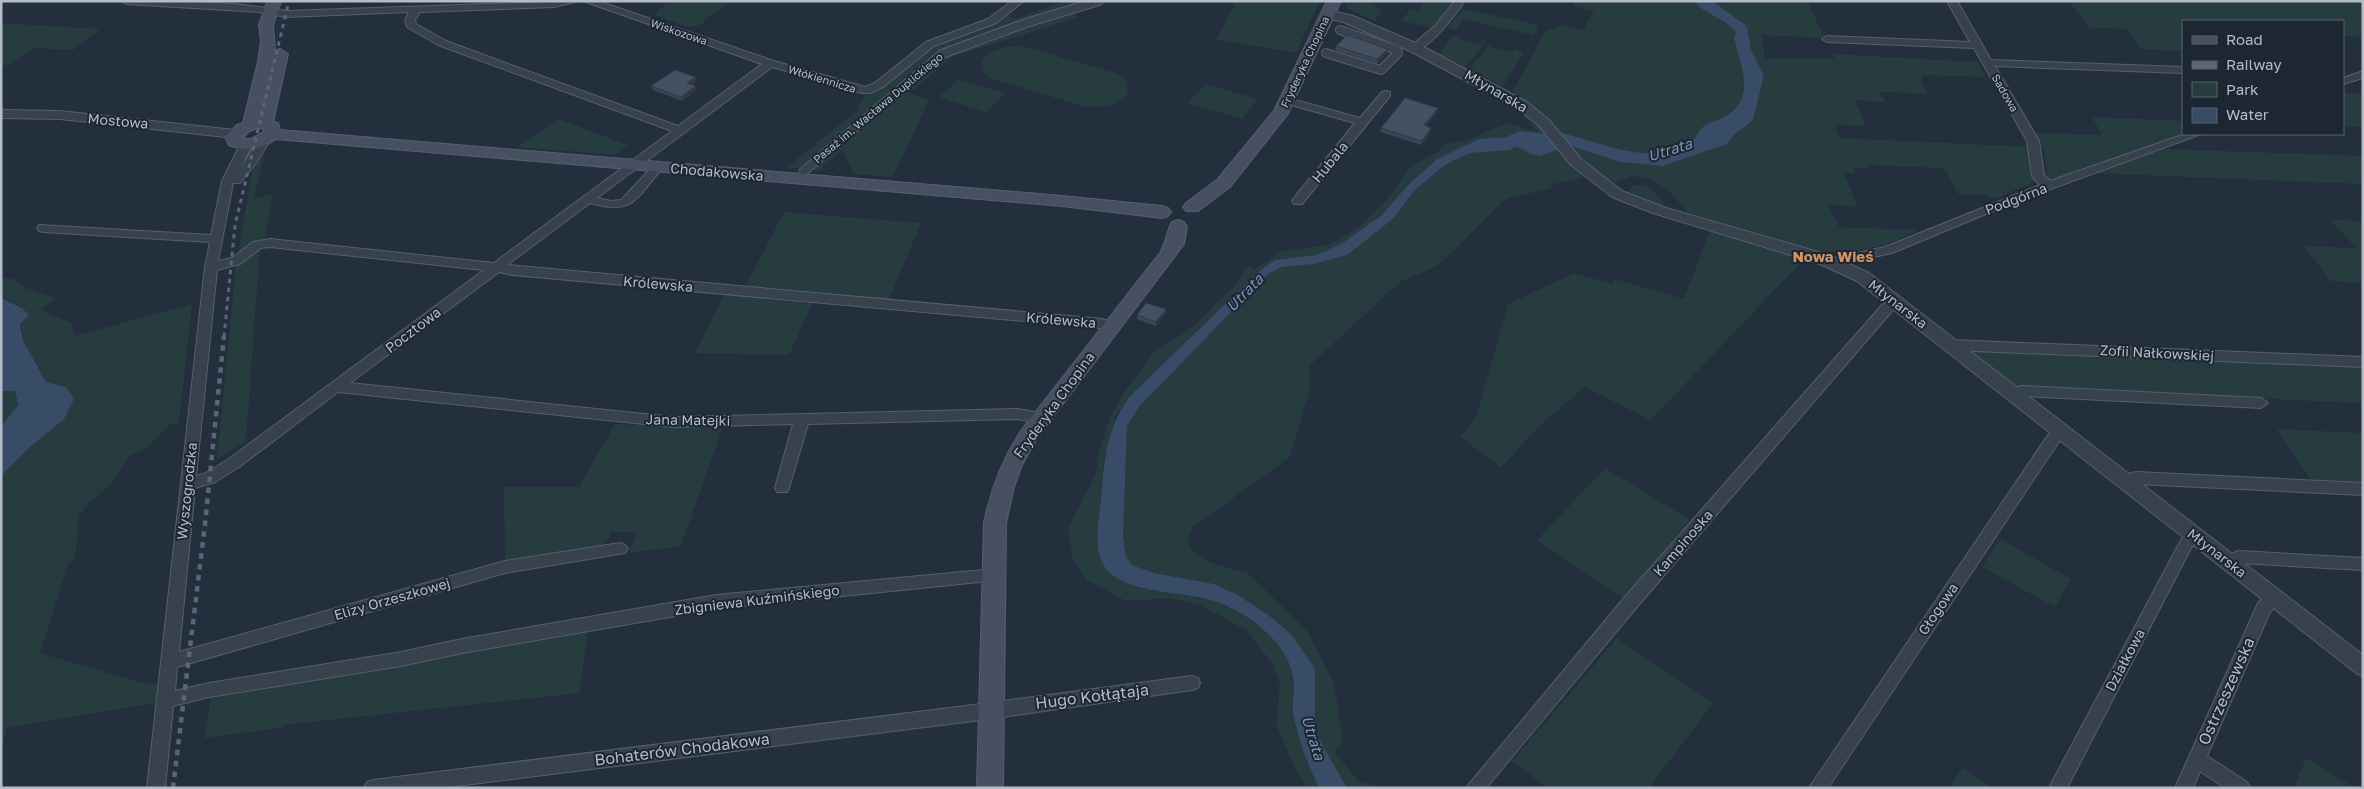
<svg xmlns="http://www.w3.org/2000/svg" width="2364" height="789" font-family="'Golos Text',sans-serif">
<rect width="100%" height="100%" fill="#242f3e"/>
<path fill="#263c3f" d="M668,1H732L703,20L704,23C691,32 668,21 655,14Z
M1065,1H1080L1079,6L952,47L803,167L784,170L860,108L858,106L867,94L931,46L988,26L1006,14L1014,19Z
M1229,1H1320L1296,53L1216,40L1234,6Z
M1347,1H1371L1382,11L1375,21L1346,8Z
M1424,1H1455L1433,28L1401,21L1411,9L1418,10Z
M1575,1H1694C1704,15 1727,18 1736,33L1734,37C1739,63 1756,97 1729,114C1722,119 1712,121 1705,125C1699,129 1696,139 1690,143C1650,169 1599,141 1558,132L1554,123L1513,91L1545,32L1562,25L1583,30L1594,11L1573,6Z
M1712,1H1808L1824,38L1762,35L1765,58H1835L1833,54L1977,62L1986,77L1922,75L1923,79H1920L1929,94L1880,92L1885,102L1855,100L1866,126L1834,125L1840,138L2031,147L2035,182L1994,199L1984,195L1958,194L1946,171L1940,168L1871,165L1868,168H1854L1855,173H1844L1857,206L1828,205L1839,227L1918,230C1883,248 1851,256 1811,250L1688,213L1670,192L1650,179L1632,176L1615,183L1587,167L1568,145L1620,162L1663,166L1727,144L1735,134L1753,120L1764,76L1751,50L1747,26Z
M2068,1H2363V37L2343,36V21H2183V51L2141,49L2126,29L2090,28Z
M1463,9L1539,25L1533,35L1463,19L1456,30L1447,28Z
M1073,12L1078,17L952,57L909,93L929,100L893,177L854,174L842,150L822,167L824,171L810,170L937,61L982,41Z
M1,23L100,29L73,50L34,48L11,65H1Z
M1455,36H1459V39L1482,45L1483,42L1485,43L1465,67L1440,54L1451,37Z
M1490,44V47L1514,52L1515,49L1524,52L1503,86L1469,69Z
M1023,46L1118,74L1127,82L1128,94L1119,102L1109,106L1086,107L989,78L983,71L982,60C993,48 1008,46 1023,46Z
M958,80L1005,93L986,112L939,97Z
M1205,84L1258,99L1242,119L1188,103Z
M2343,93L2363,94V127L2343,126Z
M2092,117L2183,121V134H2186L2048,181L2043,179L2048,178L2044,151L2035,133L2102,135Z
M559,119L619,142L628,145L616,155L517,147Z
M1527,121L1539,126L1548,134L1519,131L1506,137L1479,139L1437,159L1408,185L1382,215L1341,244L1316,255L1275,260L1260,269L1129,397L1116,416L1104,459L1097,548L1140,588L1212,600L1240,613L1267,632L1292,663L1294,685L1293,712L1307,763L1319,788H1307L1293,764L1276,724L1280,685L1272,663L1246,630L1198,604L1170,598L1126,601L1087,580L1073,561L1068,528L1096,474L1099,451L1110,417L1123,394L1154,352L1189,330L1237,284L1244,270L1250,266L1255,269L1282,251L1329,245L1345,236L1360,226L1388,198L1412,165L1436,153L1445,144L1466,141L1492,129L1509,124L1536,131Z
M1514,147L1522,148L1536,156L1559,149L1583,177L1550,185L1553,188L1506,199L1437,266L1400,282L1310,365V388L1290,457L1193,527L1187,538L1192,551L1209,562L1249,574L1307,631L1334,683L1343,741L1334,751L1359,782L1389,788H1347L1315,731V669L1293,636L1271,617L1238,595L1214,584L1155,573L1132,565L1126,557L1123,537L1127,426L1139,407L1268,274L1282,267L1314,264L1394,218L1415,190L1445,165L1470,153L1510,150Z
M2164,149L2363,156V184L2091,173Z
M264,155L254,198L273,194L264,241L237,259L253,167Z
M1643,185L1651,189L1664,203L1663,206L1630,194L1628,191L1632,186Z
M784,212L921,223L889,300L745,287Z
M2331,220L2363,221V283L2331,281L2304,246L2356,248Z
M1710,230L1805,258L1651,420L1584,387L1539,427L1501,467L1460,437L1476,417L1508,304L1574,273L1613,284L1615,279L1684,299Z
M260,245L246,441L217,459L236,264Z
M1,277L13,279L24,287L56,298L40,310L72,323L75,336L192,304L179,423L170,424L148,447L128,457L114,481L89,503L79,516L75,557L68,565L40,653L150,685L158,682L156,703L7,728L1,749V476L29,448L66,387L46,382C33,354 17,340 22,307L1,298Z
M724,295L812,304L789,355L695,353Z
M1967,348L2363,367V403L2018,388Z
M1,391H15L18,405L1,426Z
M615,424L722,429L681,546L629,553L637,532H611L608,541L596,549L505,563L504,487H579Z
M2277,429L2363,433V484L2312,482Z
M1605,468L1690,520L1623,598L1537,540Z
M2000,539L2071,579L2055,607L1982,567Z
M588,632L579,693L283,725L281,728L204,738L212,692Z
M1617,638L1713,703L1649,788H1547L1512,761Z
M2306,758L2352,786L2351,788H2294Z
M1962,767L1993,788H1994H1950Z"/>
<path fill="#394c67" d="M1694,1H1712L1747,26L1751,50L1764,76L1753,120L1735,134L1727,144L1663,166L1620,162L1568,145L1541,156C1531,156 1524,148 1514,147L1510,150L1470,153L1445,165L1415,190L1394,218L1347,255L1314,264L1282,267L1268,274L1139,407L1127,426L1123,537L1126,557L1132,565L1154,573L1214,584L1238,595L1271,617L1293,636L1315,669V731L1347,788H1319C1307,764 1298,739 1293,713C1292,705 1294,695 1294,687C1294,665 1282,647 1266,632C1251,618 1230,606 1211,600C1181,591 1119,594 1103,564C1093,546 1099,520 1101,500C1104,461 1106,430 1129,397L1260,270L1275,260L1316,255L1341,244L1382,215L1408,185L1437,159L1479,139L1506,137L1519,131L1548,134L1558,132C1598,141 1652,168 1690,143C1696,139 1699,129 1705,125C1712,121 1722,119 1729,114C1756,96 1739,62 1734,37L1736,33C1727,18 1704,15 1694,1Z
M1,298L22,308L29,315L20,324L23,340L46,382L66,387L74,399L64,419L29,448L1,476V426L18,405L15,391H1Z"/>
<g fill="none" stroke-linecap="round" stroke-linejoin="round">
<g stroke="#565f6c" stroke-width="10">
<path id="pedestrian" d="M1326,53L1381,70L1398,53L1397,50L1340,30
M803,172L942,54L1026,23L1099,1"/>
</g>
<g stroke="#565f6c" stroke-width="2">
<path id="minor" d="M121,1C176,1 232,1 286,11L579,1L554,7L420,12L415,20L416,24L446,41L678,126L762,64L583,1H598L774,61L865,87L875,83L926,42L988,19L1012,1H1024L996,23L934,46L883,87L870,93H862L772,67L597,198L611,201L621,200L654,165H662V169C634,200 634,215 590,203L507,265L1102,319L1116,324L1118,327L1111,332L1101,328L513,275L499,272L350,383L673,417L1017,409L1046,414L1048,418L1046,422L1041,423L1017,419L808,424L789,488L787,492H777L775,488L793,424L673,427L338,392L239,467L215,482L195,488L179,652L505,561L620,543L625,545L628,549L625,553L505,573L177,667L175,691L209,683L401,652L462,639L716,595L994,569L999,570L1002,575L999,580L716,609L462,653L401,666L209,697L173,706L165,788H147L205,267L210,242L43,232L39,231L37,228L39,225L211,235L222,181L238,149L236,144L238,142H246L250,149L241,167L261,137L265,136L271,139L256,163L240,183H233L218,261L232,258L253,242L270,239L494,263L672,131L438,45L407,27L405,20L409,12L286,17L260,12L126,4ZM270,247L484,270L229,459L206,473L196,476L217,270L240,264L261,248Z
M1455,1H1465C1456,13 1427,54 1411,50V46L1435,26Z
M1947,1H1957L1991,60L2183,67V73L1995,66L2039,141L2044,175L2050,181L2185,134H2201L2010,204L1892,253L1846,263L1838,268L1834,267L1832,264L1838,257L1885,247L2040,185L2032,176L2027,141L1974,48L1827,42L1822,39L1827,36L1970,42Z
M2363,71V78L2343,84V78Z
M1386,91L1390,92V96L1302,204H1294L1292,201L1294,198L1355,123L1284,103V99H1292L1360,118L1382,92Z
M1896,299L1902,303L1892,311L1636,608L1486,788H1466L1624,598L1882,305Z
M1951,340L2363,357V367L1951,350L1944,345Z
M2023,386L2261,398L2268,403L2261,408L2023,396L2013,398L2006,393L2008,389Z
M2061,426L2066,427L2068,431L2058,443L1828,788H1809L2048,435Z
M2136,472L2363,483V495L2136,484L2124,486L2119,484L2117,480L2119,476Z
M2194,529L2199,531L2202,535L2191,548L2067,788H2049L2181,540L2189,531Z
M2239,551L2363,558V570L2239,563L2227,567L2222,565L2219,561L2222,557Z
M2274,591L2280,593L2282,598L2270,612L2207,756L2247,782L2250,788H2225L2200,771L2193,788H2175L2258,603L2268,593Z
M1192,676L1198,678L1200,683L1198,688L1192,690L981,720L441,788H364L367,782L373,780L981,704Z"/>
</g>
<g stroke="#565f6c" stroke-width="2">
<path id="tertiary" d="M1328,10L1353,16L1420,45L1527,102L1549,120L1581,159L1622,191L1663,207L1832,256L1869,273L2363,655V676L2356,673L1857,281L1820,264L1653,213L1612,197L1571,165L1539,126L1517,108L1410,51L1343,22L1324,17L1322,14L1324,11Z
M1,110L60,111L235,130L242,134L235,138L60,119L1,118Z"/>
</g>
<g stroke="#565f6c" stroke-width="2">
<path id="secondary" d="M267,1H281L273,25L275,51L280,49L288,54L273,122L278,123L280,130L1062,196L1162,206L1168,208L1171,212L1168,216L1162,218L1062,206L276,139C261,149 246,152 229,145L225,137L237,125L243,123L258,62L261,41L259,25ZM259,128L264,129V132L251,139H242L249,131Z
M1327,1H1341L1287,115L1230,187L1198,211H1186L1183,207L1186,203L1218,179L1274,111Z
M1178,220L1184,222L1187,226L1184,244L1037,438L1022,465L1014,487L1006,523L1003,788H977L984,523C991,488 1003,457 1023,428L1160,253C1167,242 1166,232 1172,222Z"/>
</g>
<use href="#pedestrian" stroke="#38414e" stroke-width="8"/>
<use href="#minor" fill="#38414e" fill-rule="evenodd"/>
<use href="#tertiary" fill="#38414e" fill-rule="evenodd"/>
<use href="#secondary" fill="#465061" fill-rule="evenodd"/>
<path stroke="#5a6575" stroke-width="3" stroke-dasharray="4.5 4.5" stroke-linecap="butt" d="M224,337L235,225L289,1"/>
<path stroke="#5a6575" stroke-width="4.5" stroke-dasharray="5.5 5.5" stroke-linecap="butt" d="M173,788L205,524L224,336"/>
</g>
<path fill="#3b4654" d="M1336,46L1388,49L1387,53L1377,63L1335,50Z
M696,77L697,81L692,85L697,90L682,101L653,90L651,86Z
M1437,112L1426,126L1431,128V132L1421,145L1380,132L1381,128Z
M1166,313L1156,326L1137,319V315Z"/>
<path fill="#303945" d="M1388,49L1387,53L1377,63V59Z
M696,77L697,81L688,87L687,83Z
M696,86L697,90L682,101L681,97Z
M1438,108L1437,112L1424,129V125Z
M1431,128V132L1421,145L1422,141Z
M1166,309V313L1156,326V322Z"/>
<path fill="#455162" stroke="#303945" d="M1347,35L1388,49L1377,59L1336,46Z
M675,70L696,77L687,83L696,86L681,97L651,86Z
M1405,98L1438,108L1424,125L1431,128L1422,141L1381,128Z
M1146,303L1166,309L1156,322L1137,315Z"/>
<g text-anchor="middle" stroke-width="4" stroke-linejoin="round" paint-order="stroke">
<g font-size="11" fill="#b4bcc9" stroke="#1d2633">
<text transform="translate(679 32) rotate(19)" y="4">Wiskozowa</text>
<text transform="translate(1305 62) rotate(-65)" y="4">Fryderyka Chopina</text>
<text transform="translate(822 79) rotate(17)" y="4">Włókiennicza</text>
<text transform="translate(2005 93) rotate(60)" y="4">Sadowa</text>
<text transform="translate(878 108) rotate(-40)" y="4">Pasaż im. Wacława Duplickiego</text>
</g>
<g font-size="14" fill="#b4bcc9" stroke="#1d2633">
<text transform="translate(1496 91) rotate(30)" y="5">Młynarska</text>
<text transform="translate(118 121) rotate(5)" y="5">Mostowa</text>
<text transform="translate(1330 162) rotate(-51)" y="5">Hubala</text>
<text transform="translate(717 172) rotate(5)" y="5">Chodakowska</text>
<text transform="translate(2016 199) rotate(-21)" y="5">Podgórna</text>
<text transform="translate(658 284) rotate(5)" y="5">Królewska</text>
<text transform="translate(1898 304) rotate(38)" y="5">Młynarska</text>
<text transform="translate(1061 320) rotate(5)" y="5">Królewska</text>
<text transform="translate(413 330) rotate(-37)" y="5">Pocztowa</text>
<text transform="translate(2157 353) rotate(3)" y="5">Zofii Nałkowskiej</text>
<text transform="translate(1054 405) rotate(-54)" y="5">Fryderyka Chopina</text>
<text transform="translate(688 420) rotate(1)" y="5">Jana Matejki</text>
<text transform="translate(187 491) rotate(-84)" y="5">Wyszogrodzka</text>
<text transform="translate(1683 543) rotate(-49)" y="5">Kampinoska</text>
<text transform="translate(2217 553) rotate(38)" y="5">Młynarska</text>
<text transform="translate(392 599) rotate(-16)" y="5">Elizy Orzeszkowej</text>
<text transform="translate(757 600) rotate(-7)" y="5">Zbigniewa Kuźmińskiego</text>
<text transform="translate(1938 609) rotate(-56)" y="5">Głogowa</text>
<text transform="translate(2125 660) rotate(-62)" y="5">Działkowa</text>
</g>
<g font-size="15" font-style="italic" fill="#7c92b1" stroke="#1d2633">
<text transform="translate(1670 150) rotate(-17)" y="5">Utrata</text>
<text transform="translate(1245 293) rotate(-46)" y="5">Utrata</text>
<text transform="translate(1313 738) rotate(73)" y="5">Utrata</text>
</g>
<g font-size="15" font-weight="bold" fill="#d59563" stroke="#1d2633">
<text x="1833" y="262">Nowa Wieś</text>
</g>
<g font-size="16" fill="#b4bcc9" stroke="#1d2633">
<text transform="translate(2226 691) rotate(-66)" y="6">Ostrzeszewska</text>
<text transform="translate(1092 696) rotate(-7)" y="6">Hugo Kołłątaja</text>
<text transform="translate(682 749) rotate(-7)" y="6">Bohaterów Chodakowa</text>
</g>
</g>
<rect width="2364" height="789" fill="none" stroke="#b4bcc9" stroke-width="5"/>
<rect x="2182" y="20" width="162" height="115" fill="#1d2633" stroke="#59626f"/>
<rect x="2192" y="36" width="25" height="8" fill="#465061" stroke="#59626f"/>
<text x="2226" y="45" font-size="15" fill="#b4bcc9">Road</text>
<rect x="2192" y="61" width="25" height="8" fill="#5a6575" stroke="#59626f"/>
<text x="2226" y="70" font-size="15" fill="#b4bcc9">Railway</text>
<rect x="2192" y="82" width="25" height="15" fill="#263c3f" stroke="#59626f"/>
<text x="2226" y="95" font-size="15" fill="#b4bcc9">Park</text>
<rect x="2192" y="108" width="25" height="15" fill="#394c67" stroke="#59626f"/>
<text x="2226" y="120" font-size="15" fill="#b4bcc9">Water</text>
</svg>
